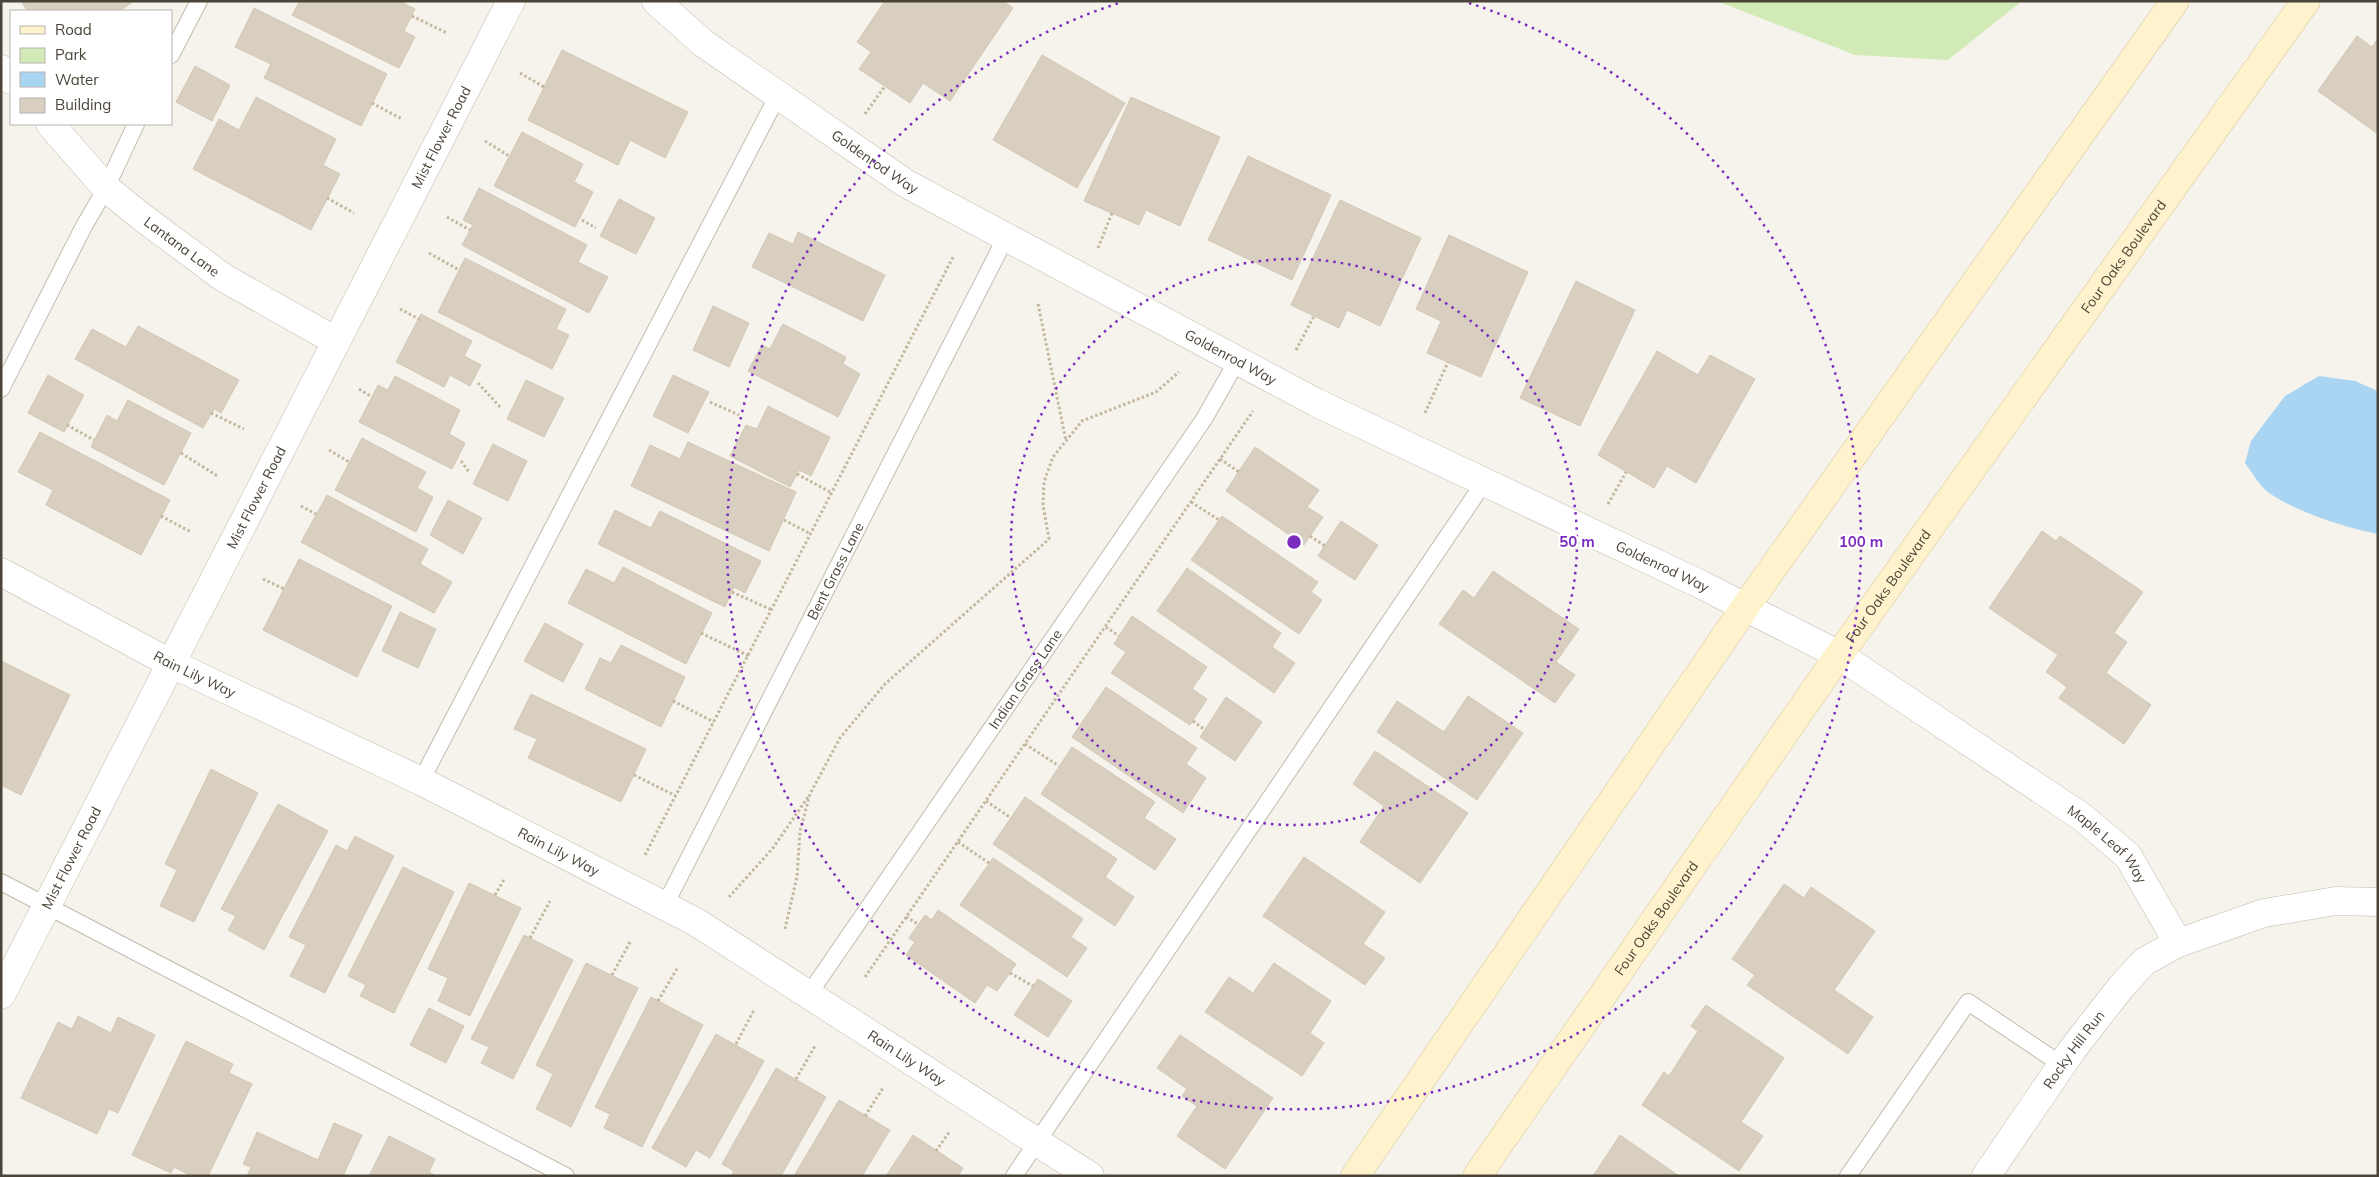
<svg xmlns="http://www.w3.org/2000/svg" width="2379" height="1177" font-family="Mulish,sans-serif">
<rect width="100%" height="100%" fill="#f6f3ec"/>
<path fill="#d2eab5" d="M1717,1H2022L1948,60L1855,55Z"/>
<path fill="#a9d4f2" d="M2319,376L2355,381L2378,391V534C2341,526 2301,514 2269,493C2260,487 2252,472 2245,463L2251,441L2285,396Z"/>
<path fill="#d8cfc1" stroke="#d3c7b4" d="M24,1H134L120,11H28L22,3Z
M300,1H399L415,9L404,31L415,37L399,68L292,15Z
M885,1H1003L1013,8L950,101L923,83L910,103L859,69L871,52L857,42Z
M254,8L387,74L361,126L264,78L271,64L235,47Z
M2357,36L2372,47L2378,38V134L2318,91Z
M562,50L688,112L665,158L630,140L618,165L528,120Z
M1042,55L1125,103L1077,188L993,140Z
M195,66L230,85L212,121L176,102Z
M256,97L336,139L323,165L340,174L311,230L193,169L219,119L239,130Z
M1131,97L1220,137L1180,226L1146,210L1139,225L1084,201Z
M522,132L583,164L574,182L593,192L575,227L494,186Z
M1248,156L1331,195L1292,280L1208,240Z
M479,188L587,245L578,262L608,277L589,313L462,245L473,225L463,220Z
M619,199L655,218L636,254L600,236Z
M1340,200L1421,238L1380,326L1347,310L1339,328L1291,305Z
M798,232L885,275L863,321L752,267L769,233L793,244Z
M1449,235L1528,272L1481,377L1427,353L1441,321L1416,309Z
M465,258L566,309L556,329L569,335L552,369L438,312Z
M1576,281L1635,310L1580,426L1520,398Z
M713,306L749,323L729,367L693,350Z
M421,314L472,341L464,356L481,365L470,386L450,375L444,387L396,362Z
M783,324L846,357L843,364L860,374L838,417L748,371L762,345L770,349Z
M138,326L239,380L221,413L214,409L203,428L75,359L92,329L126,347Z
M1657,351L1698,375L1710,355L1755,379L1696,483L1667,466L1654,488L1598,455Z
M48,375L84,395L64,432L28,413Z
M673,375L709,392L688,433L653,416Z
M395,376L460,410L449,434L465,443L452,469L359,422L378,385L388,390Z
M526,380L564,398L544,437L507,419Z
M128,400L191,433L164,485L91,447L107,415L117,421Z
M768,406L830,437L811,476L799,470L790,487L730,456L746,425L757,429Z
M40,432L170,500L141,555L46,505L53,490L18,472Z
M362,438L426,472L417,488L433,497L416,532L335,490Z
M688,442L796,492L769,551L631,486L650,445L680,459Z
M493,444L527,461L508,501L473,484Z
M1255,447L1319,490L1307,507L1323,517L1304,545L1226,491Z
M327,495L428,549L420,564L452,582L434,613L301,542Z
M448,500L482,518L463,554L430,535Z
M615,510L651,528L660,511L761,561L745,593L734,587L725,607L598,544Z
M1222,516L1318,582L1311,592L1322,600L1299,634L1191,560Z
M1341,521L1378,545L1355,580L1318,556Z
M2042,531L2056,541L2060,536L2143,592L2114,633L2127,642L2106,673L2151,705L2124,744L2059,698L2067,687L2046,672L2058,655L1989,608Z
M299,559L392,606L357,677L263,630Z
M623,567L712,613L686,664L568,603L586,569L614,583Z
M1187,568L1281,633L1272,647L1295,663L1274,693L1157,611Z
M1493,571L1579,629L1556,662L1575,675L1555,703L1439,624L1463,590L1474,598Z
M400,612L436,629L418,668L382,651Z
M1132,616L1207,667L1192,689L1207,699L1190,725L1111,673L1126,652L1114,644Z
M545,623L583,644L563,682L524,661Z
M621,645L685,677L661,727L585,689L600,658L611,663Z
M1,661L70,695L21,795L1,785Z
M1106,687L1197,748L1186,764L1206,778L1183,813L1072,737Z
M531,694L646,749L621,802L528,758L537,739L514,729Z
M1468,696L1523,733L1477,800L1377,732L1397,701L1444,732Z
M1226,697L1262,722L1235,761L1200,737Z
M1072,747L1155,802L1144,818L1176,839L1155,870L1041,794Z
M1375,751L1468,813L1420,883L1360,842L1384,806L1353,784Z
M211,769L258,793L194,922L160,906L177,870L165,864Z
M1025,797L1117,859L1105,877L1134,897L1115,926L993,844Z
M278,804L328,831L264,950L228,930L236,916L221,909Z
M355,836L394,856L325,993L290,976L306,945L289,937L336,845L347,851Z
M1304,857L1385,912L1363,944L1385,958L1365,985L1263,916Z
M993,858L1083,919L1071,937L1087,948L1067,977L960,905Z
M403,867L454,892L394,1013L360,996L366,985L348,976Z
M469,883L521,908L470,1016L438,1001L448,978L428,969Z
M1784,884L1804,898L1811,887L1875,931L1834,990L1873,1017L1848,1054L1747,985L1755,975L1732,959Z
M938,910L1016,964L997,991L987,985L975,1003L906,955L915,942L909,938L925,915L932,920Z
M524,935L573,960L513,1079L481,1063L489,1047L471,1039Z
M586,963L638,988L571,1127L536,1109L553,1074L536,1065Z
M1274,963L1331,1001L1310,1033L1324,1043L1302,1076L1205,1012L1229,977L1253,993Z
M1038,979L1072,1001L1048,1037L1014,1015Z
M651,997L703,1025L642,1147L604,1128L610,1114L595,1107Z
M1706,1005L1784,1058L1741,1122L1763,1136L1739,1171L1642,1105L1664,1072L1669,1076L1698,1031L1691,1026Z
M429,1008L464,1026L446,1063L410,1045Z
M78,1016L111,1033L118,1017L155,1035L118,1113L109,1109L97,1134L21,1098L58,1022L72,1029Z
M716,1034L764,1061L710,1158L696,1150L686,1167L652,1148Z
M1180,1035L1273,1098L1225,1169L1177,1136L1197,1106L1182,1096L1187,1089L1157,1068Z
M186,1041L233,1064L229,1073L252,1084L208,1176H192L174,1167L171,1173L132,1155Z
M776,1068L826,1097L781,1176H731L734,1171L722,1164Z
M839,1100L890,1130L862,1176H794Z
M334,1123L362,1135L343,1176H247L251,1167L243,1164L257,1132L318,1160Z
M913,1135L963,1168L958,1176H886Z
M1620,1135L1679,1176H1593Z
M389,1136L435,1159L429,1172L436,1176H369Z"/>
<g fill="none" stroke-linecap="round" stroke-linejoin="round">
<g stroke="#c2bbae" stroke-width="18">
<g id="lane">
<path d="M171,55L199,1"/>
<path d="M1,389L84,226L106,188L136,124"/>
<path d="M421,781L778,95"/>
<path d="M1,882L566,1176"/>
<path id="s1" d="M665,905L1006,237"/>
<path id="s2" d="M809,994L1204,419L1237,361"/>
<path d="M1014,1176L1485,481"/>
<path d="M1848,1176L1968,1002L2062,1065"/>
</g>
</g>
<g stroke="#c2bbae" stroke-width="29">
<g id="street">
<path id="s3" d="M656,1L703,43L905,183L1317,403L1702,585L1839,655L2082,817L2128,856L2178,943"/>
<path d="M1,69L11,80"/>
<path id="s4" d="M50,124L106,188L143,218L224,278L336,341"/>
<path id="s5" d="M1,572L170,663L421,781L696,922L1090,1176"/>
<path id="s6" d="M1,995L511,1"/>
<path id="s7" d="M1986,1176L2072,1050L2121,987L2145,961L2178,943L2264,913L2336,901L2378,902"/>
</g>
</g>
<g stroke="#d6c79b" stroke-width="29">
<g id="secondary">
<path d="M1355,1176L1746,606L2175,1"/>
<path id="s8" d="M1477,1176L1839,655L2306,1"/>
</g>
</g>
<path stroke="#c4b79f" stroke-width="3" stroke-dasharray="2.5 2.5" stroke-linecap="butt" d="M412,16L447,33
M520,73L544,87
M372,103L402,119
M865,114L885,86
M485,141L509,156
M327,198L354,213
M447,217L470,230
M582,220L596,228
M1098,248L1112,213
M429,253L459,270
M1038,304L1066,441
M400,309L419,319
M1296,350L1314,316
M478,383L501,408
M359,389L372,397
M710,402L739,415
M211,413L244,429
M1425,413L1448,362
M67,425L94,440
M329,450L349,462
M181,453L219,477
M1220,459L1239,472
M461,461L469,472
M797,474L832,493
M1191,502L1219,520
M1608,504L1626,472
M301,506L316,514
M161,516L191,532
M784,520L811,534
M1310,536L1325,546
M263,579L284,589
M732,592L772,610
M1106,627L1119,636
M701,633L749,656
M673,701L714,722
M1193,721L1205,730
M1025,744L1059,766
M634,775L676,796
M986,801L1011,818
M958,842L989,863
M645,855L953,257
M495,895L505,878
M729,897L773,848L808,797
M906,917L918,924
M785,929L797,877L800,831L810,794L840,738L885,684L1049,539L1043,505L1044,482L1053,457L1082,421L1156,392L1179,372
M530,938L550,901
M1010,973L1033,986
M612,975L630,942
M865,977L1253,411
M658,1001L678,967
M736,1044L754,1010
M796,1079L815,1046
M865,1116L883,1088
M936,1151L950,1131"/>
<use href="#lane" stroke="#fff" stroke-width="16"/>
<use href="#street" stroke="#fff" stroke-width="28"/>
<use href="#secondary" stroke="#fff3cd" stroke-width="28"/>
</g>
<g fill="none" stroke="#7b2cbf" stroke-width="2.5" stroke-dasharray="2.5 5">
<circle cx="1294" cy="542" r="283"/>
<path d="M1469 3A567 567 0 1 1 1119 3"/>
</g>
<g text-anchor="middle" stroke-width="4.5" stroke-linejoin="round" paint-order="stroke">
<g font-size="14" fill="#4b4439" stroke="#fff">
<text dy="5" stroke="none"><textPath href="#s6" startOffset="964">Mist Flower Road</textPath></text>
<text dy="5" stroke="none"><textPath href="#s3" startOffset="272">Goldenrod Way</textPath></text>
<text dy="5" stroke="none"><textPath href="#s4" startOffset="181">Lantana Lane</textPath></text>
<text dy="5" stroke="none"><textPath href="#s8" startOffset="1124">Four Oaks Boulevard</textPath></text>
<text dy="5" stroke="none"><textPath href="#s3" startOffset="678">Goldenrod Way</textPath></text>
<text dy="5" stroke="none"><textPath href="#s6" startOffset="559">Mist Flower Road</textPath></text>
<text dy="5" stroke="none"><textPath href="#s3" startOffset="1158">Goldenrod Way</textPath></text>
<text dy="5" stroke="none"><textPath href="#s1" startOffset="375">Bent Grass Lane</textPath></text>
<text dy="5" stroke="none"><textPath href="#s8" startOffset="719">Four Oaks Boulevard</textPath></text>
<text dy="5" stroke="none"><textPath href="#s5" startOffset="219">Rain Lily Way</textPath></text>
<text dy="5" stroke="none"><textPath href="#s2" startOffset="382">Indian Grass Lane</textPath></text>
<text dy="5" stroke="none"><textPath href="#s3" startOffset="1685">Maple Leaf Way</textPath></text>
<text dy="5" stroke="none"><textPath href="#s5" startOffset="624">Rain Lily Way</textPath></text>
<text dy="5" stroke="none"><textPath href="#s6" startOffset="154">Mist Flower Road</textPath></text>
<text dy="5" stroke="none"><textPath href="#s8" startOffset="314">Four Oaks Boulevard</textPath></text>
<text dy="5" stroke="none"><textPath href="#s7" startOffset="154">Rocky Hill Run</textPath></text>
<text dy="5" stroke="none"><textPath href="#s5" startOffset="1029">Rain Lily Way</textPath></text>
</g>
</g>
<circle cx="1294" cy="542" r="8" fill="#7b2cbf" stroke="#fff" stroke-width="2.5"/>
<g font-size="15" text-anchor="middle" font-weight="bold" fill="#7b2cbf" stroke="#fff" stroke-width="4.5" stroke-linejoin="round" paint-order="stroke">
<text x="1577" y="547">50 m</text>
<text x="1861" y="547">100 m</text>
</g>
<rect width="2379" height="1177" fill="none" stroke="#4b4439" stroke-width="5"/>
<rect x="10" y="10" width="162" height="115" fill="#ffffff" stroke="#b7b4b0"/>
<rect x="20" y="26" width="25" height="8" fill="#fff3cd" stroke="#b7b4b0"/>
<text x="55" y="35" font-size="15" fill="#4b4439">Road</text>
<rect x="20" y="48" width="25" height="15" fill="#d2eab5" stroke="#b7b4b0"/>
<text x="55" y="60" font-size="15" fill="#4b4439">Park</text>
<rect x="20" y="72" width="25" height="15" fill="#a9d4f2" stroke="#b7b4b0"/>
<text x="55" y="85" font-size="15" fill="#4b4439">Water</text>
<rect x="20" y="98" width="25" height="15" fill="#d8cfc1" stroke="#b7b4b0"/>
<text x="55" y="110" font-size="15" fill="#4b4439">Building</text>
</svg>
